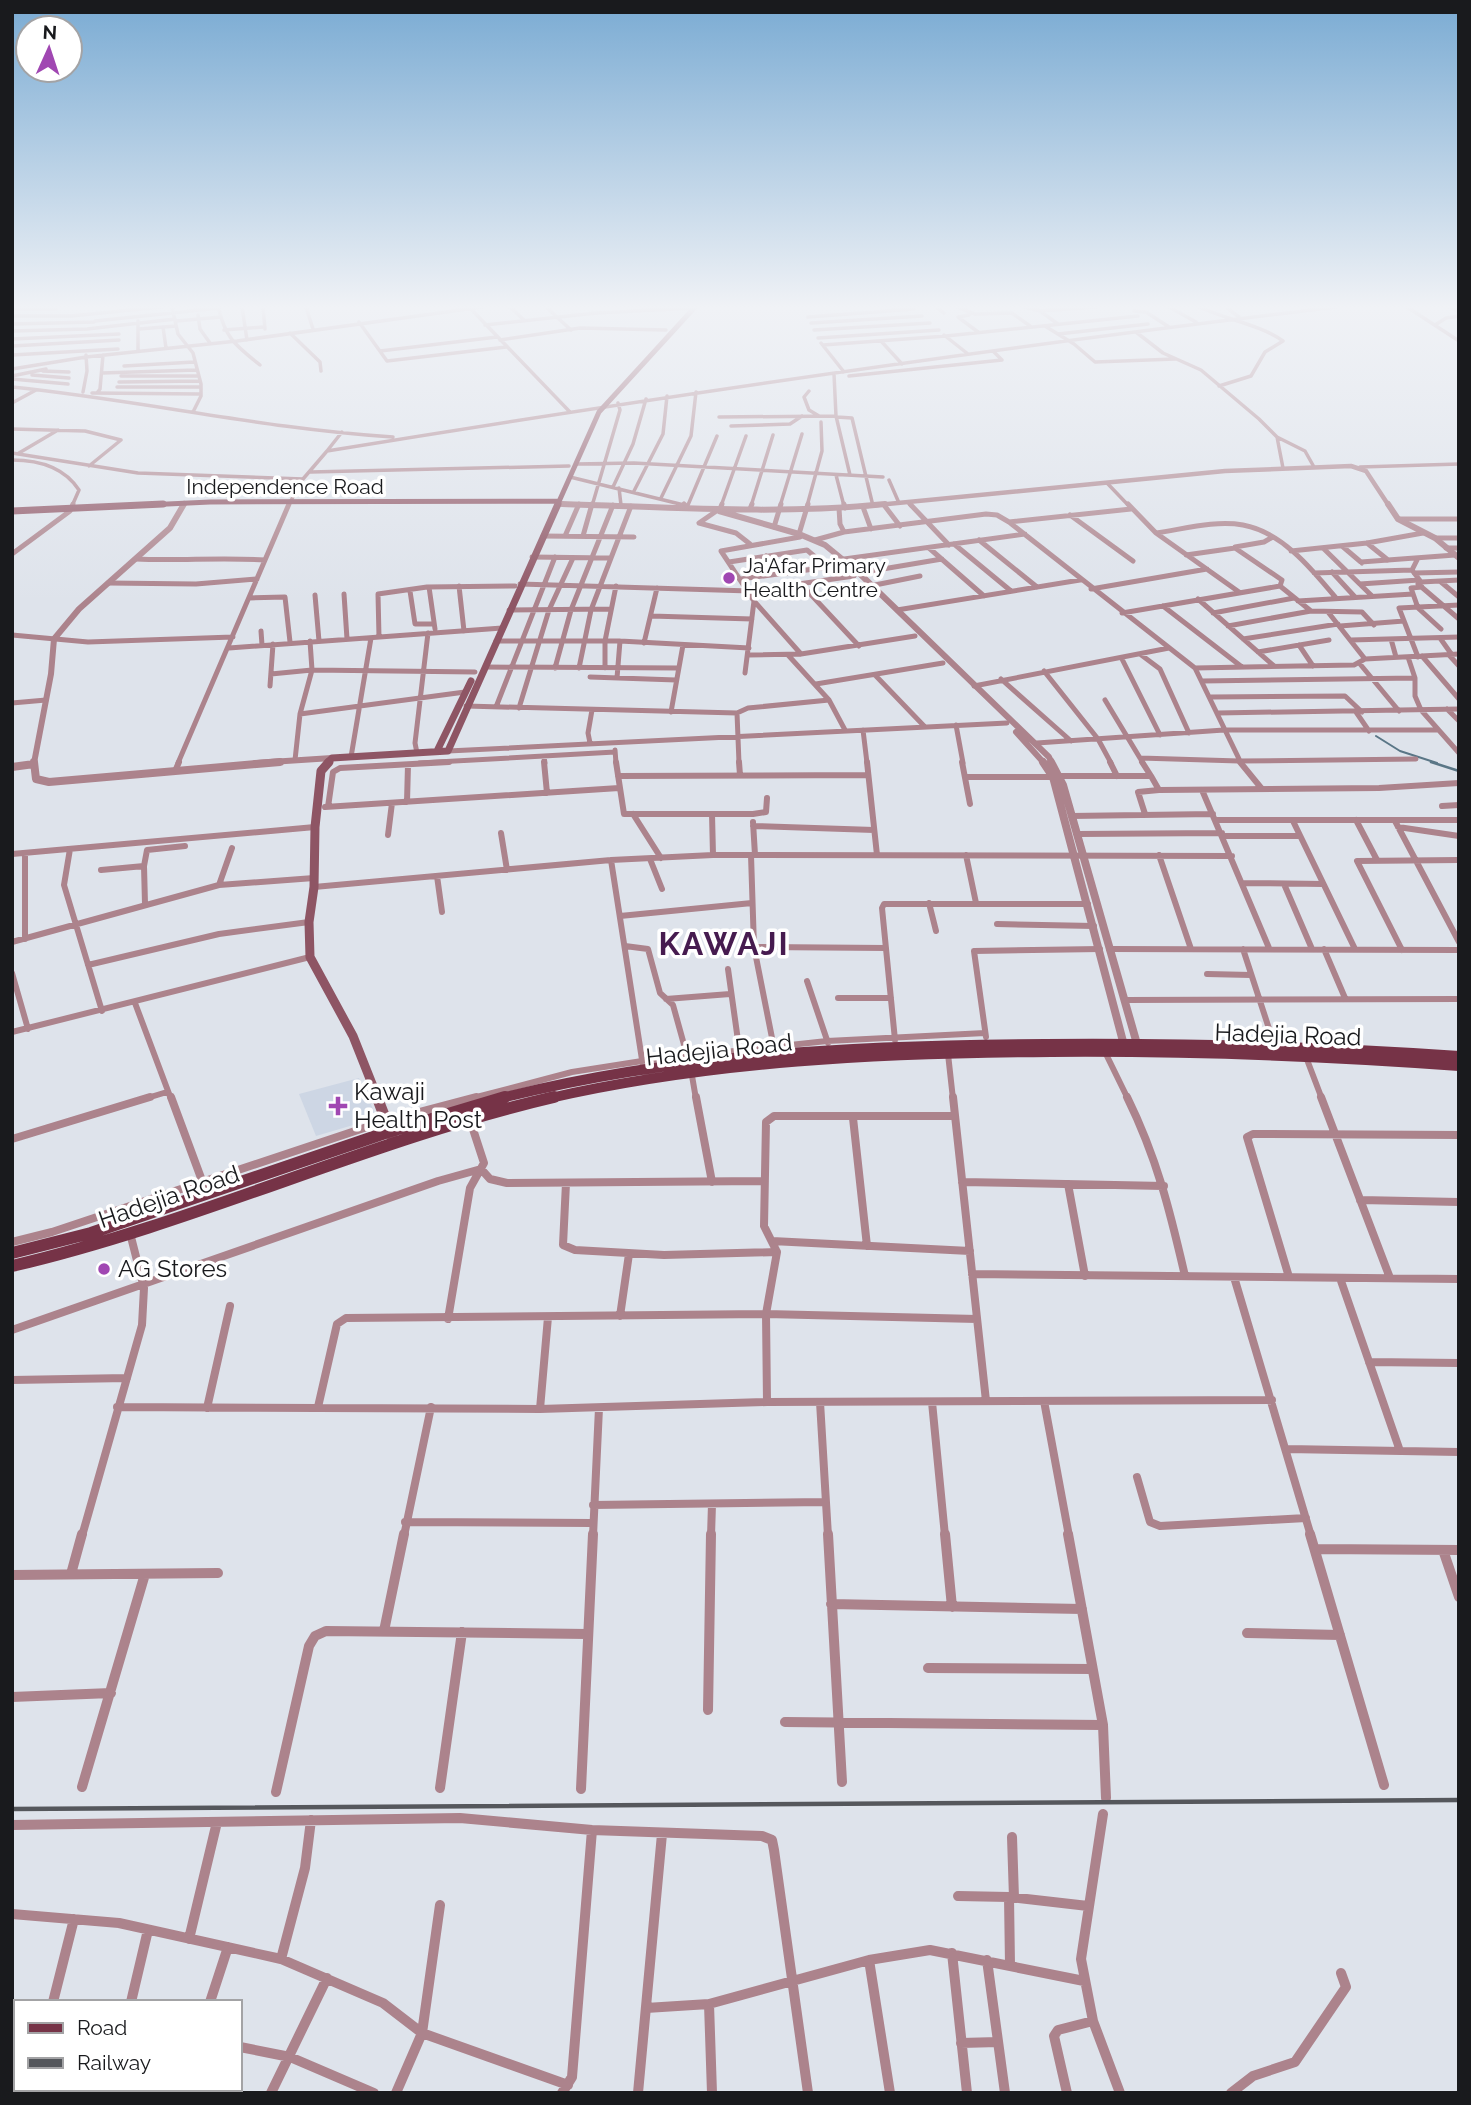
<svg xmlns="http://www.w3.org/2000/svg" width="1471" height="2105" font-family="Raleway,sans-serif">
<rect width="100%" height="100%" fill="#dee3eb"/>
<path fill="#cdd6e4" d="M359,1078L377,1118L316,1136L299,1094Z"/>
<g fill="none" stroke-linecap="round" stroke-linejoin="round">
<path stroke="#5a7686" stroke-width="2" d="M1376,736L1400,751L1437,763"/>
<path stroke="#5a7686" stroke-width="2.5" d="M1431,762L1459,771"/>
<path stroke="#ac838c" stroke-width="3.5" d="M172,307L178,334L193,353L201,384V396L193,412
M218,307C226,339 235,345 260,365
M242,307L247,340
M263,307L265,329
M306,307L313,329
M510,307L524,320
M546,307L571,330
M936,307L944,313
M957,307L975,314L1012,313L1030,326
M1025,307L1040,311L1058,324
M1169,307L1196,322
M1199,307C1225,319 1261,325 1283,341L1265,352L1251,376L1219,386
M1226,307L1239,317
M1407,307L1459,341
M1450,307L1459,312
M470,308L569,411
M12,309H56
M1040,311L1096,307
M1134,311L1146,312L1169,327
M198,315L200,329L210,343
M969,315L958,317L978,332
M12,316H71L161,307
M808,317L914,309
M95,321L219,308
M138,321V351
M176,321L221,317
M359,322L387,361L506,347
M811,323L922,316
M12,324L94,322
M485,325L596,313L695,308
M1435,325L1446,318L1459,316
M1045,326L1074,344L1095,362L1175,359
M163,327L166,348
M139,329L176,326
M224,330L263,327
M814,330L930,323
M12,331L87,329L175,319
M1136,332L1163,353L1201,370L1259,419L1277,437L1283,468
M290,333L320,362L321,371
M1058,334L1148,324
M944,335L968,354
M818,338L939,330
M12,339L119,334
M500,340L580,328L666,330
M881,341L902,364
M821,343L844,372
M823,345L946,336L1138,316
M12,346L119,340
M380,351L497,337
M12,355L118,349
M124,366L194,362
M12,369L86,357L237,341L482,307
M43,371L69,372
M102,373L196,370
M834,374L836,416L850,475
M32,375L69,378
M12,376L46,369
M121,376H198
M849,376L1002,360L993,351
M12,379L68,384
M119,382L200,381
M12,387C140,400 265,429 393,437
M117,387H201
M809,391L804,397L809,410L819,416
M83,392L87,371L86,355
M92,393L201,394
M97,393L100,389L103,355
M12,403L36,390
M719,417L836,416
M837,417L852,418L873,506
M731,426L790,424L802,416
M12,429L85,431L121,440L89,466
M1277,437L1305,451L1314,467
M327,451L342,432
M12,453L138,473L303,479
M19,453L58,430
M12,460C38,460 64,467 79,490L72,506
M576,464L634,463L883,477
M1360,467L1459,464
M311,472L569,466
M836,475L844,506
M570,477L688,506
M889,480L899,503
M1107,483L1129,506
M613,487L633,444L646,399
M619,488L621,505
M634,491L663,434L667,396
M661,498L691,436L696,392
M908,502L911,506
M688,505L717,436
M288,506L303,479L327,451C663,396 999,347 1337,307
M592,506L620,410L618,403
M721,506L746,436
M751,506L773,435
M780,506L802,434
M807,506L822,451L821,422"/>
<path stroke="#ac838c" stroke-width="5" d="M684,504L688,508
M844,504L845,508
M910,504L949,545
M1128,504L1156,533C1184,529 1215,520 1243,525C1282,532 1312,569 1336,598
M884,505L900,526
M863,507L871,529
M839,508L840,524L844,532
M720,509L722,504
M750,509L752,504
M1131,509L1009,522L1195,668L1241,763
M715,512L699,523L736,533L750,544
M1070,515L1133,561
M1398,519H1459
M774,527L781,504
M1156,533L1239,592
M799,534L808,504
M543,536L634,537
M565,536L579,504
M583,536L592,504
M800,537L721,551L754,601L801,654
M1435,538H1459
M815,540L844,532L986,514L997,515L1009,522
M979,540L1037,587
M1367,543L1388,560
M954,544L1011,591
M1342,546L1362,563
M1235,547L1264,542L1271,538
M929,548L984,596
M1323,548L1372,596
M1446,548H1459
M1291,551L1367,543L1423,533
M12,554L70,511L73,504
M1186,555L1235,548L1282,580L1280,586L1311,611L1362,612L1374,625
M766,556L787,573
M532,557L610,558
M1418,558L1412,570L1421,582L1418,584L1459,619
M136,559C179,561 222,557 265,560
M837,560L1025,534
M729,562L807,550L827,567
M1361,562L1455,555
M1332,572L1355,597
M859,573L942,559
M1314,573L1412,570
M1414,573L1459,572
M741,579L843,565
M1421,582L1459,580
M1441,582L1459,597
M108,583L196,584L257,579
M520,584L750,591L854,576
M801,584L859,646
M1360,584L1419,580
M459,586L464,631
M870,586L920,576
M429,587L435,629
M1422,587L1411,588L1418,608L1441,629
M1091,589L1207,569
M410,591L415,624H434
M344,594L347,639
M315,595L319,641
M249,598L285,597L290,642
M1198,599L1274,666
M1298,601L1413,594
M1163,606L1242,667
M509,610L611,609
M897,610L1080,580
M1328,612L1365,659
M1122,613L1280,586
M1213,613L1294,598
M651,616L752,619
M1228,626L1311,611
M1340,626L1404,621
M261,631L262,645
M12,635L88,642L233,637
M379,637L378,594L427,587L515,586
M1440,638L1452,655
M1243,639L1338,624
M1391,639L1396,657
M1351,640L1459,637
M496,641H620L749,648
M644,643L657,588
M1299,645L1313,666
M229,648L502,628
M1258,652L1329,640
M1140,654L1160,669L1189,733
M748,655L801,654L915,636
M788,655L829,700L845,730
M1449,655L1459,666
M1422,656L1459,699
M1408,657L1415,678V696L1421,710L1459,753
M1418,657L1399,608L1459,605
M1122,659L1160,735
M1360,664L1399,711
M485,667L678,668
M555,668L571,610L613,505
M579,668L591,610L631,506
M605,668V641L616,586
M1195,668L1354,665L1365,659L1459,654
M1044,671L1098,739L1111,763
M745,673L754,601
M271,674L312,670L475,672
M876,676L925,727
M590,677L676,680
M617,678L620,641
M1001,679L1071,741
M1202,681L1415,678
M816,684L943,663
M270,686L273,644
M974,686L1169,648
M1211,697L1345,696L1362,712
M1105,700L1143,763
M12,703L46,700
M466,706L737,713L748,708L829,700
M496,707L555,557
M519,708L549,610L573,558
M1447,709L1459,721
M671,712L683,645
M1356,712L1369,731
M737,713L739,763
M1218,713L1459,709
M300,714L465,692
M956,725L963,763
M863,730L867,763
M590,743L588,733L592,710
M1037,743L1224,730H1437
M615,750L616,763
M448,751L1007,723
M417,753L415,743L428,633
M351,757L371,638
M544,757L545,763
M1140,758L1239,761L1416,759
M295,760L300,714L312,670L310,641
M178,763L289,504
M419,763L615,752"/>
<path stroke="#ac838c" stroke-width="6" d="M544,762L547,793
M616,762L624,814H753L766,812L767,798
M739,762L740,775
M867,762L877,855
M962,762L970,804
M1110,762L1117,776
M1142,762L1151,776
M1240,762L1262,789
M176,769L179,762
M618,776L868,775
M1060,776H1151L1159,790L1379,788L1459,783
M965,777H1053
M1202,790L1269,948
M407,802L408,765
M1442,806L1459,805
M325,807L619,788
M328,807L333,772L340,768L449,762
M633,814L661,858
M712,814L713,855
M1145,814L1138,792L1159,790
M1071,816L1213,814
M1217,820H1459
M1356,820L1377,860
M1293,821L1355,949
M1395,821L1459,942
M753,822L755,855
M753,826L874,830
M1398,827L1459,836
M501,833L507,870
M1078,834L1222,833
M388,835L392,803
M1223,836H1300
M70,849L64,885L102,1011
M25,853V939
M12,854L315,827
M751,855L754,947L774,1048
M966,855L976,903
M1159,855L1191,949
M650,859L662,889
M611,860L643,1066
M101,870L144,866
M437,876L442,912
M1243,883L1323,884
M1284,884L1312,949
M219,885L232,848
M314,887L611,860L713,855L1232,856
M929,903L936,931
M145,904L144,866L147,850L185,846
M620,916L752,903
M997,924L1094,926
M12,942L219,885L314,878
M625,946L648,949L660,993L673,1005L688,1059
M754,947L886,948
M1109,949L1459,950
M1243,949L1275,1047
M1324,949L1345,998
M1402,950L1357,861L1459,860
M88,965L219,934L309,922
M728,969L740,1055
M12,973L28,1029
M1207,974L1251,975
M807,981L828,1043
M838,998H891
M666,999L730,994
M1126,1000L1459,999
M135,1003L171,1099
M12,1032L310,957
M986,1037L974,951L1100,949
M895,1040L882,908L884,904H1088
M1105,1052L1128,1099
M948,1054L953,1099
M1306,1057L1322,1099
M691,1070L696,1099
M144,1099L167,1092
M469,1099L572,1072L642,1061L827,1041L985,1033"/>
<path stroke="#ac838c" stroke-width="8" d="M171,1097L204,1186
M696,1097L712,1182
M953,1097L986,1401
M1127,1097C1157,1158 1170,1211 1185,1276
M1321,1097L1390,1278
M853,1118L867,1246
M12,1139L150,1097
M962,1182L1164,1186
M566,1183L563,1245L575,1250L664,1255L777,1252
M1068,1184L1085,1276
M1360,1200L1459,1202
M772,1241L970,1251
M12,1242L52,1232L385,1121L476,1097
M972,1274L1459,1279
M1234,1277L1311,1536
M1289,1277L1247,1137L1253,1134L1459,1135
M1340,1278L1400,1451
M620,1316L629,1254
M448,1319L470,1188L484,1163L469,1117
M12,1330L438,1181L481,1169L490,1179L507,1183L764,1181
M1369,1362L1459,1363
M12,1380L127,1378
M1044,1401L1069,1536
M767,1402L766,1314L777,1252L764,1226L766,1122L774,1116H955
M820,1402L828,1536
M932,1402L945,1536
M117,1407L540,1409L767,1402L1272,1400
M318,1407L337,1324L346,1318L766,1314L977,1319
M207,1408L230,1306
M540,1409L548,1317
M1287,1449L1459,1452
M1137,1477L1150,1522L1160,1526L1306,1518
M593,1505L825,1502
M405,1522L592,1523
M82,1536L142,1325L144,1288L130,1233
M404,1536L431,1407
M593,1536L599,1408
M711,1536L712,1504"/>
<path stroke="#ac838c" stroke-width="10" d="M828,1534L842,1782
M945,1534L952,1607
M1068,1534L1103,1725L1106,1798
M1310,1534L1384,1785
M1315,1549L1459,1550
M1443,1550L1459,1597
M71,1574L82,1534
M12,1575L218,1573
M831,1604L1082,1609
M384,1631L404,1534
M1247,1633L1340,1635
M928,1668L1092,1669
M12,1697L111,1693
M708,1710L711,1534
M785,1722L1103,1725
M82,1787L145,1574
M440,1788L462,1632
M581,1789L593,1534
M276,1792L309,1646L315,1636L326,1631L587,1634
M1103,1814L1081,1959L1093,2021L1120,2093
M12,1825L460,1818L592,1830L762,1836L772,1840L774,1850L808,2093
M1012,1837L1014,1898
M958,1896L1009,1897L1088,1906
M1009,1897L1010,1965
M12,1914L119,1923L281,1959L383,2003L422,2033L568,2085
M189,1939L217,1822
M952,1953L967,2093
M281,1959L305,1868L311,1820
M869,1960L890,2093
M987,1960L1005,2093
M53,2002L74,1919
M131,2002L148,1930
M210,2002L228,1947
M709,2004L712,2093
M646,2008L709,2004L869,1960L930,1950L1084,1981
M961,2043L998,2042
M240,2047L290,2057L374,2093
M12,2084H16
M54,2089V2093
M186,2093L187,2089
M271,2093L327,1978
M396,2093L422,2033L440,1905
M562,2093L572,2077L592,1830
M638,2093L662,1834
M1067,2093L1054,2036L1058,2030L1093,2021
M1231,2093L1253,2076L1295,2062L1346,1987L1341,1973"/>
<path stroke="#ac838c" stroke-width="4.5" d="M558,504L619,506
M183,506L185,503
M867,506L1225,471L1351,466L1366,471L1389,506"/>
<path stroke="#ac838c" stroke-width="6" d="M562,504C669,507 778,515 885,504
M1388,504L1398,519L1435,538L1459,558
M719,511L799,534L825,545L859,573L1049,757L1052,763
M1016,732L1044,763
M34,763L51,674L54,639L79,609L170,528L184,504
M255,763L332,758"/>
<path stroke="#ac838c" stroke-width="8" d="M34,762L36,779L49,782L280,762
M1043,762L1053,777L1125,1049
M1051,762L1063,785L1139,1051
M12,767L34,764"/>
<path stroke="#8e5564" stroke-width="5" d="M125,506L210,502L559,501
M557,506L599,412L695,307"/>
<path stroke="#8e5564" stroke-width="7" d="M12,511L163,504
M437,751L471,681
M327,763L332,758L448,751L558,504"/>
<path stroke="#8e5564" stroke-width="9" d="M329,762L321,771L315,827L314,887L309,922L310,957L353,1036L378,1099"/>
<path stroke="#8e5564" stroke-width="11" d="M377,1097L392,1136"/>
<path stroke="#763347" stroke-width="10" d="M498,1099C676,1053 862,1045 1045,1044C1183,1043 1321,1046 1459,1056
M546,1099C711,1061 883,1053 1051,1052C1187,1051 1324,1056 1459,1066"/>
<path stroke="#763347" stroke-width="12" d="M12,1253L91,1233L388,1132L505,1097
M12,1266C197,1223 369,1140 554,1097"/>
<path stroke="#55575c" stroke-width="4.5" d="M12,1809L1459,1800"/>
</g>
<linearGradient id="sky" x2="0" y2="1"><stop stop-color="#7aabd3"/><stop offset="0.51" stop-color="#f0f2f6"/><stop offset="1" stop-color="#f0f2f6" stop-opacity="0"/></linearGradient>
<rect width="1471" height="602" fill="url(#sky)"/>
<g fill="#a047b2" stroke="#fff" stroke-width="2.5">
<circle cx="729" cy="578" r="7"/>
<path d="M334.5 1095.5h7v7h7v7h-7v7h-7v-7h-7v-7h7z"/>
<circle cx="104" cy="1269" r="7"/>
</g>
<g text-anchor="middle" stroke-width="7" stroke-linejoin="round" paint-order="stroke">
<g font-size="21" fill="#191a1d" stroke="#fff">
<text x="285" y="494">Independence Road</text>
</g>
<g font-size="21" fill="#191a1d" stroke="#fff" text-anchor="start">
<text x="743" y="573">Ja'Afar Primary<tspan x="743" dy="24">Health Centre</tspan></text>
</g>
<g font-size="24" fill="#191a1d" stroke="#fff">
<text transform="translate(1288 1035) rotate(2)" y="8">Hadejia Road</text>
<text transform="translate(719 1050) rotate(-6)" y="8">Hadejia Road</text>
<text transform="translate(169 1197) rotate(-19)" y="8">Hadejia Road</text>
</g>
<g font-size="24" fill="#191a1d" stroke="#fff" text-anchor="start">
<text x="354" y="1100">Kawaji<tspan x="354" dy="28">Health Post</tspan></text>
<text x="118" y="1277">AG Stores</text>
</g>
<g font-size="32" font-weight="bold" letter-spacing="2" fill="#461b4f" stroke="#fff">
<text x="724" y="955">KAWAJI</text>
</g>
</g>
<rect width="1471" height="2105" fill="none" stroke="#191a1d" stroke-width="28"/>
<rect x="14" y="2000" width="228" height="91" fill="#ffffff" stroke="#a3a3a5" stroke-width="2"/>
<rect x="28" y="2023" width="35" height="10" fill="#763347" stroke="#a3a3a5" stroke-width="2"/>
<text x="77" y="2035" font-size="21" fill="#191a1d">Road</text>
<rect x="28" y="2058" width="35" height="10" fill="#55575c" stroke="#a3a3a5" stroke-width="2"/>
<text x="77" y="2070" font-size="21" fill="#191a1d">Railway</text>
<g transform="translate(49 49) rotate(3)"><circle r="33" fill="#ffffff" stroke="#a3a3a5" stroke-width="2"/>
<path d="M0-5L12 26L0 18L-12 26Z" fill="#a047b2"/>
<text y="-10" font-size="19" font-weight="bold" text-anchor="middle" fill="#191a1d">N</text>
</g>
</svg>
